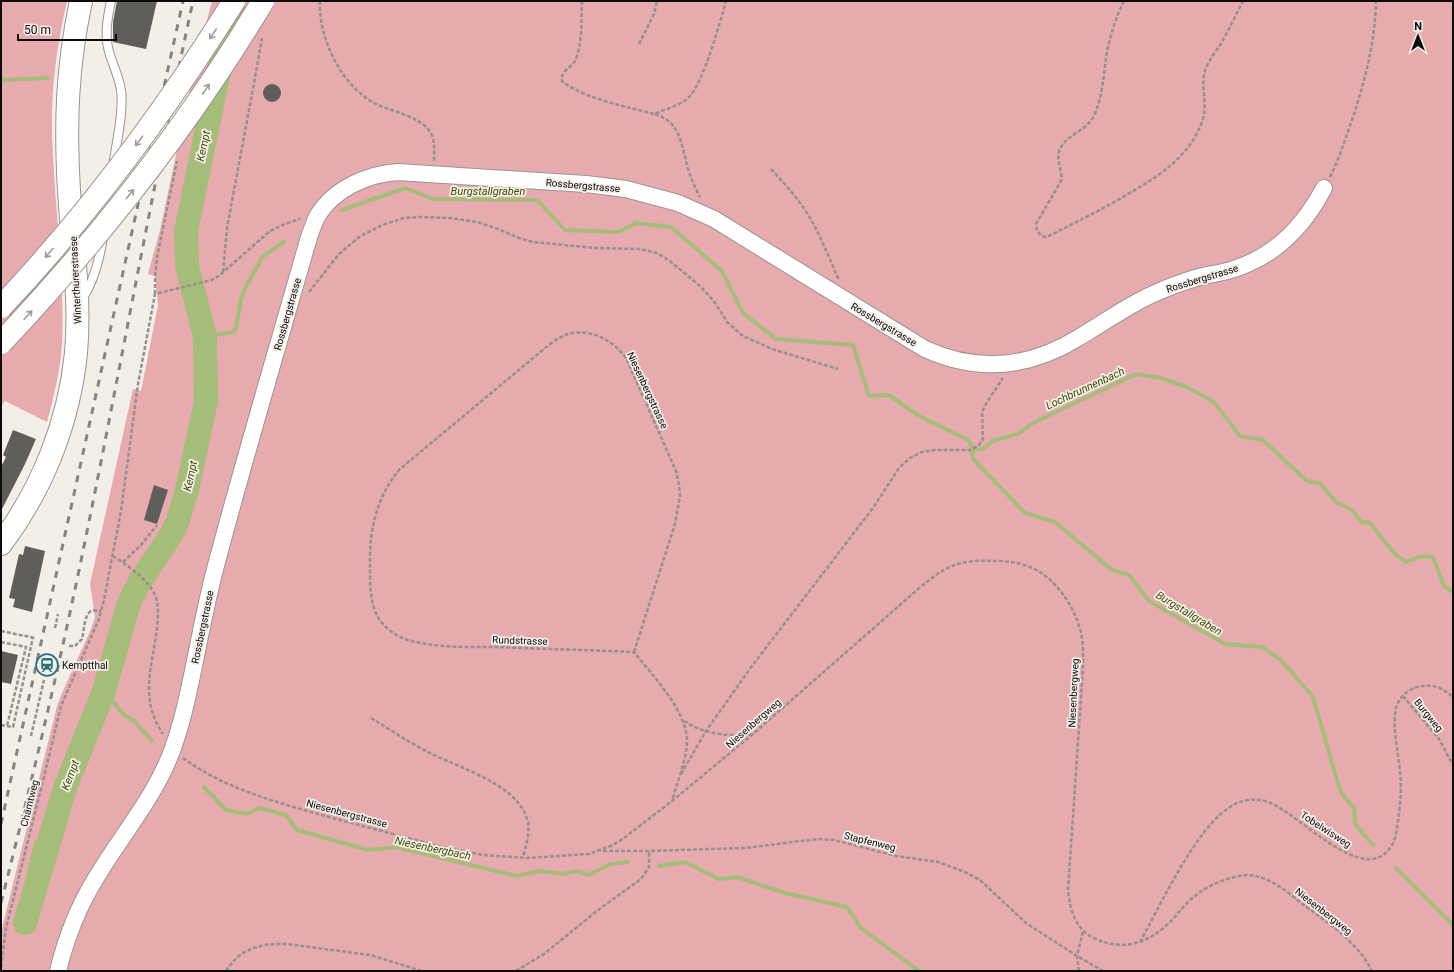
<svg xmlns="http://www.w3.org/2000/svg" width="1454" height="972" font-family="Roboto,sans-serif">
<rect width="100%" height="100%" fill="#f4eee9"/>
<path fill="#e6aaaf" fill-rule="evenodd" d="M1,1H67C57,44 51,89 52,133C54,204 65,274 62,345C60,371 54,396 47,422L5,401L1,406Z
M212,1H1453V971H1V938L2,928L57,706L62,693L91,629L95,617L90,584L133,389L141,391L158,305L155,276L148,274L160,230L195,66ZM36,840L58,847L48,880L26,874Z"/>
<path fill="#a6bd79" d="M35,840L58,847L49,881L26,874Z"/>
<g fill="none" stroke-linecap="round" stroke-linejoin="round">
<path stroke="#a6bd79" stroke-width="4" d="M1,77L4,80L48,78
M342,210L405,188L433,199L537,200L565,230L618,232L636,223L671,227L722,271L743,313L776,339L853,345L869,396L889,395L919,416L968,440C974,446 970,453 974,460L1025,513L1055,522L1112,570L1129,575L1149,601L1225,644L1262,647L1281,660L1313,697L1339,787L1342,794L1354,808L1355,823L1356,825L1373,845
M205,337L233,332L236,328L241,299L245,288L263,256L284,242
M972,450L983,449L992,441L1018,434L1033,423L1136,374L1161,378L1189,388L1214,402L1240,436L1263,440L1307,481L1319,483L1337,503L1351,509L1362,523L1369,522L1395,554L1406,562L1421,556L1433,557L1444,586L1453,592
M104,691L123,714L134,721L152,741
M204,787L226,810L247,814L259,808L286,815L297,830L368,850L396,847L517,876L540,871L562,874L578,871L589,875L610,864L628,862
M659,866L685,862L719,879L737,877L785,893L847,907L861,928L919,971
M1396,868L1453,925"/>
<path stroke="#a6bd79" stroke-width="24" d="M25,923L65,788L104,691L129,603L139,583L171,535L177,523L186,494L206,401L205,337L187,266L186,231L233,3"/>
</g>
<path fill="#5f5e58" d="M117,1H157L146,49L113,42V22Z
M263 93a9 9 0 1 1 18 0a9 9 0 1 1-18 0Z
M13,430L36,439L25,464L1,511V467L6,457L3,455Z
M154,485L168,490L157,524L144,520Z
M25,546L45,551L32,612L13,607L15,599L9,598L19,554L23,555Z
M1,651L18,655L11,684L1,682Z"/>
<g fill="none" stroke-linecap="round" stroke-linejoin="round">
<g stroke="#9b9691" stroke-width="10">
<path id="service" d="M111,1C107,20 104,37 110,55C114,67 119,78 121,90C124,112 116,144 113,167
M83,298C95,279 100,258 103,236"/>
</g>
<g stroke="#9b9691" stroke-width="18">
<path id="minor" d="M58,971C66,938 78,907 96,878C122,834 156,796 173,748C185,714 191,680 198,646C204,616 210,587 218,558C246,453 277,349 307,244C310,234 313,224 318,215C335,188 368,174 398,172L586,184L626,189L678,203L714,219L925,349C978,373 1029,368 1078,338C1102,324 1125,307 1151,295C1166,288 1182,282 1199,277C1211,274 1223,273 1234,269C1275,256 1304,226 1324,188"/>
</g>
<g stroke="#9b9691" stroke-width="24">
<path id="primary" d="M1,544C43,488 69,422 76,353C81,298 72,244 69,190C65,123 67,67 81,1"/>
</g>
<path stroke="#95918d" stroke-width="2.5" stroke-dasharray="4 2" stroke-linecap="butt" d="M320,1C318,38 342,87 376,104C391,111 417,116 428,129C436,139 434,150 434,161
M582,1C581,20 583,43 575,61C571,68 560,71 562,81C582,98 628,107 654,114C665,109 679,106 688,98C703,85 720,22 726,1
M1124,1C1116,17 1111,34 1107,51C1104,71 1103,92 1096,111C1089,132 1066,133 1059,151C1056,161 1063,171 1061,181L1036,224L1037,231L1042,236L1046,237L1053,234C1078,221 1103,209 1128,194C1159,176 1189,157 1202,122C1209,104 1199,85 1206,68C1210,58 1217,50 1222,42C1229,29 1236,15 1243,1
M639,44L654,14L657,1
M655,114C682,123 681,145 688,169C691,178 695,188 700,197
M771,169C783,182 795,195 805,210C819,231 828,256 839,280
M1330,177C1339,159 1345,140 1352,120C1365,81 1375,43 1376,1
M223,272L227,228L254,83L262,38
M309,292L339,254L359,237L382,225L404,218L419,217L450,218L477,222L498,229L519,238L533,242L595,248L640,249L657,253L670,261L700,286L713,300L728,323L743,336L772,349L838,369
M155,294V277L157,257L177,161
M113,556C127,565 148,579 155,595C159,605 158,617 157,628C152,668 139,698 163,734
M123,562L141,545L157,525
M55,628L58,614
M1,631L35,638
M1,642L26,647L7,726
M69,646H75L82,639C84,632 84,615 91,611C94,610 98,611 101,611
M634,652L675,524L680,496L679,485L676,471L626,358C613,340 591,328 568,334C559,337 551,343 544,349L400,469C377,495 369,531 370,565C370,586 369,612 386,627C394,635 405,640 416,642C442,648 471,647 497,647C543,649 588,650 634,652C652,675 688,712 687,742C686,762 677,782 672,801
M1403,696L1439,739L1453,765
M371,718C389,729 407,741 426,751C456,767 513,782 526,816C532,829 526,844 523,858
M684,721C703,734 730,737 752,734
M1,725L13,727L33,637
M31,736L44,680
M183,758C225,789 279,803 329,817C365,827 402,836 438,846L483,855L527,858L589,854L613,845L624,838L672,801L753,734L917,590C928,581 938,572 952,566C965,561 980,560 994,561C1005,561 1017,562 1027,566C1052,574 1072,602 1079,626C1084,640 1083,655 1083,668L1068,890C1070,910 1075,929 1094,938C1125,953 1151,942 1173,919C1180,911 1186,903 1194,897C1205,887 1221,880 1235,877C1243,875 1251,874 1259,877C1277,882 1291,895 1305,906C1330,924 1358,943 1372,971
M681,774L706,731L752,666L873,508L899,468L910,458L922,452L935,450H970L979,445L983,439L982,412L987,402L1003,378
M603,851H649L744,848L818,839L834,840L896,856L938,862L965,872L980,880L1026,923L1077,956L1103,971
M1140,942C1160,906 1196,828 1230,807C1240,800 1253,798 1265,801C1295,808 1361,888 1390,848C1396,841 1396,831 1398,822C1400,805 1402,788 1400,771C1398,750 1392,728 1396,708C1401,690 1421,682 1437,687C1443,689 1448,693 1453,697
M1,967L6,928L44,777L61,706L99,619L104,600L121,511L138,384L155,294L212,280L220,275L270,231L285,224L300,219
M226,971C240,948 262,943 287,944L370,955L422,971
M516,971L544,954L598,910L641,879L649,867V851
M1079,971L1077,956L1083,931"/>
<use href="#service" stroke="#fff" stroke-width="8"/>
<use href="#minor" stroke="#fff" stroke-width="16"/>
<use href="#primary" stroke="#fff" stroke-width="22"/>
<path stroke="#888380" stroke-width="3" stroke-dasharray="7 7" stroke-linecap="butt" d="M1,824L183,1
M1,903C30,788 58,672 82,556C120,371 153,185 193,1"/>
<g stroke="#9b9691" stroke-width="24" stroke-linecap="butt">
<path id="motorway-bridge" d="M1,307C89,214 166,110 234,1
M1,343C100,238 189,125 263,1"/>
</g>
<use href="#motorway-bridge" stroke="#fff" stroke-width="22"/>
</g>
<defs><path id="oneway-shaft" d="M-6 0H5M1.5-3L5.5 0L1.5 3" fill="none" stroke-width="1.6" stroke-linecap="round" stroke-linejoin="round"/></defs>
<g stroke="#9e9d9d">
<use href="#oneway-shaft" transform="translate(213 34) rotate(123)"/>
<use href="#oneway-shaft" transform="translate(206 89) rotate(-56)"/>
<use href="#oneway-shaft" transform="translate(139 141) rotate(127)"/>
<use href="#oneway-shaft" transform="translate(130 194) rotate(-52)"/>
<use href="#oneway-shaft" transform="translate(49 253) rotate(131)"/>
<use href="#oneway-shaft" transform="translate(28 315) rotate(-48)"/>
</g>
<defs>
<g id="station-ring" transform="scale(1.15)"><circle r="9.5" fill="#f4eee9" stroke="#28727a" stroke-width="1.5"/><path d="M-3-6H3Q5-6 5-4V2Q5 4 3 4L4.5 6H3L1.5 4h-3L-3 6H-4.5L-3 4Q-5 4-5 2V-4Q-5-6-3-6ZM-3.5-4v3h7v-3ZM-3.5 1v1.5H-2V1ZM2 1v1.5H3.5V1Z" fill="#28727a"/></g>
</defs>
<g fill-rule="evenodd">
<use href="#station-ring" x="47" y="665"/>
</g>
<g text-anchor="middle" stroke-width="3.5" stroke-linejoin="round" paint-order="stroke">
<g font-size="10" fill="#0d0b09" stroke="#f4eee9">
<text transform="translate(583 185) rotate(5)" y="4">Rossbergstrasse</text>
<text transform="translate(1202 278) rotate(-17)" y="4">Rossbergstrasse</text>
<text transform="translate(75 280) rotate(-93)" y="4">Winterthurerstrasse</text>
<text transform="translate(287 314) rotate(-74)" y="4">Rossbergstrasse</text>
<text transform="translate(884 324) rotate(31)" y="4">Rossbergstrasse</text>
<text transform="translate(648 390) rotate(65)" y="4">Niesenbergstrasse</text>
<text transform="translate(202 627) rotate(-78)" y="4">Rossbergstrasse</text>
<text transform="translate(520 640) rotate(2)" y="4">Rundstrasse</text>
<text transform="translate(1073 693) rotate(-87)" y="4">Niesenbergweg</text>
<text transform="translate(1429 715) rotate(51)" y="4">Burgweg</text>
<text transform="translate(753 723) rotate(-41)" y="4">Niesenbergweg</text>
<text transform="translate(29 803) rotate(-76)" y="4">Chämtweg</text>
<text transform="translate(347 813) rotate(15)" y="4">Niesenbergstrasse</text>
<text transform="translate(1326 829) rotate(33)" y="4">Tobelwisweg</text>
<text transform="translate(870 841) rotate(14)" y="4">Stapfenweg</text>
<text transform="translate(1324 911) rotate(38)" y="4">Niesenbergweg</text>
</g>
<g font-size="10" fill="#0d0b09" stroke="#f4eee9" text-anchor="start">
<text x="62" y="669">Kemptthal</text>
</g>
<g font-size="11" font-style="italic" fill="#3d4f00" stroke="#f4eee9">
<text transform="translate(203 146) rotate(-78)" y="4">Kempt</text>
<text x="488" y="195">Burgstallgraben</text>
<text transform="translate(1085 388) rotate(-25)" y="4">Lochbrunnenbach</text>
<text transform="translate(190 476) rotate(-77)" y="4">Kempt</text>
<text transform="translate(1189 613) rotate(31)" y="4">Burgstallgraben</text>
<text transform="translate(70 775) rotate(-69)" y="4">Kempt</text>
<text transform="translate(433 848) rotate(12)" y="4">Niesenbergbach</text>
</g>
</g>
<rect width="1454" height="972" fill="none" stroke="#0d0b09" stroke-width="4"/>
<g transform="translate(1418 36)" stroke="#f4eee9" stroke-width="3" paint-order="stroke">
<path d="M0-3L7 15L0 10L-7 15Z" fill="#0d0b09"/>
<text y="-6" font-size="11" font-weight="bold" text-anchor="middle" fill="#0d0b09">N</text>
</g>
<path d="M18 34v6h98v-6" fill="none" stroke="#0d0b09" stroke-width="2"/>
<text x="24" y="34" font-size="12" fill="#0d0b09" stroke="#f4eee9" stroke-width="3" paint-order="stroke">50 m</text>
</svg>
